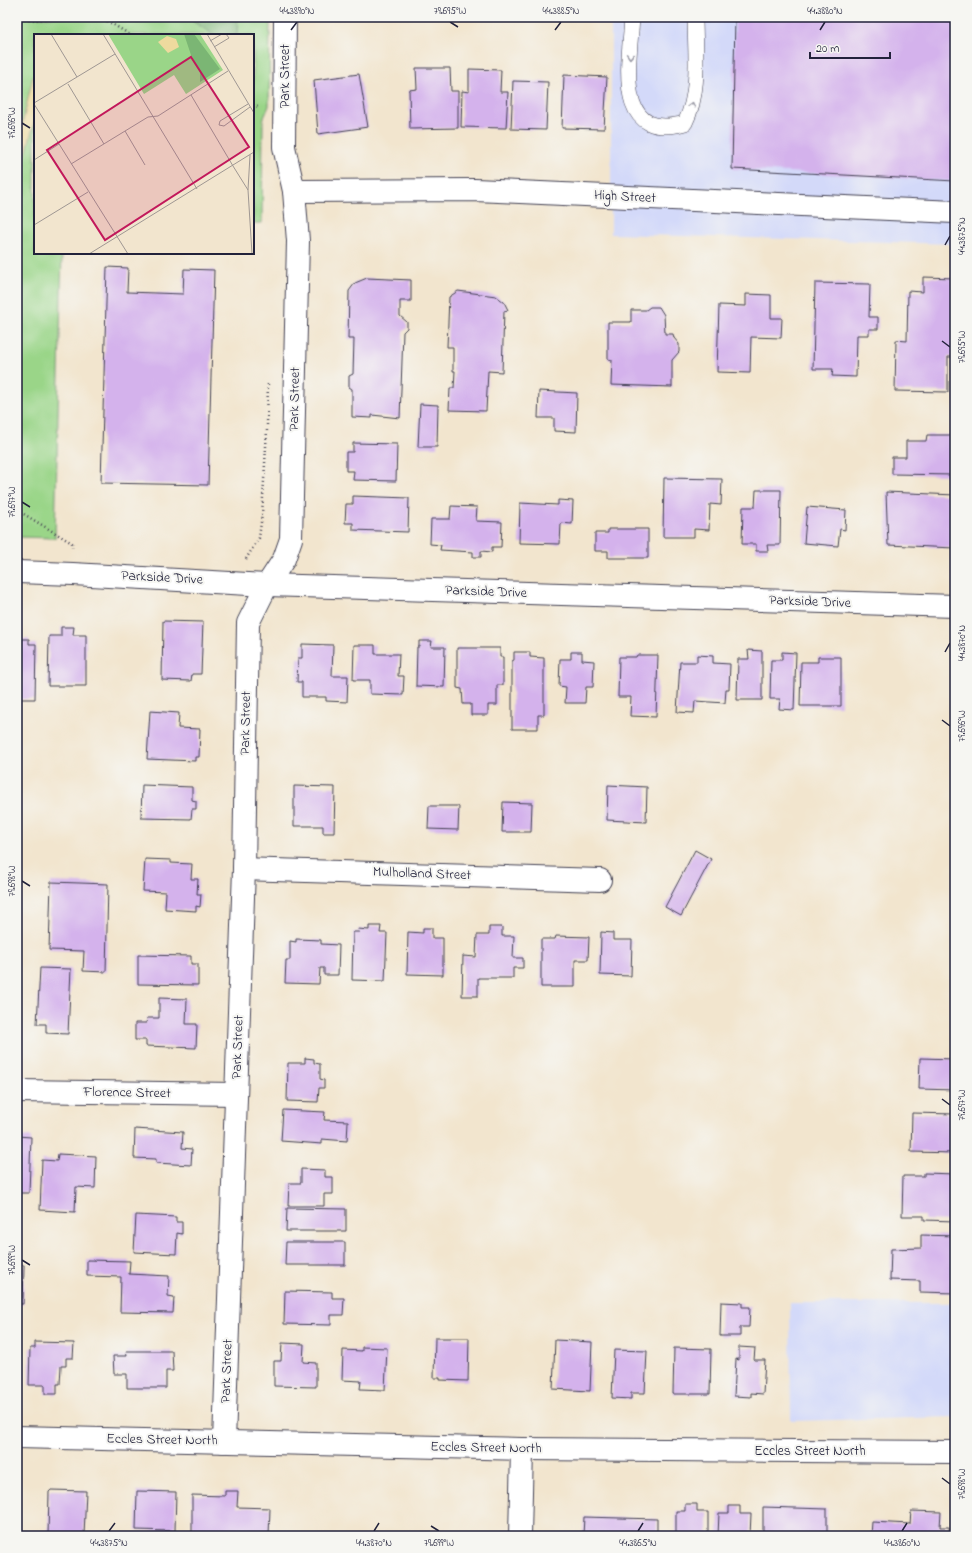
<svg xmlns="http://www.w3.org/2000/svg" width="972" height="1553" viewBox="0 0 972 1553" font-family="'Indie Flower',sans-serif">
	<rect width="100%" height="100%" fill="#f6f6f2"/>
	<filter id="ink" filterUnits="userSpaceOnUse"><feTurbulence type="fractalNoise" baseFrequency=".025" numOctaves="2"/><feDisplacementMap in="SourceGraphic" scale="8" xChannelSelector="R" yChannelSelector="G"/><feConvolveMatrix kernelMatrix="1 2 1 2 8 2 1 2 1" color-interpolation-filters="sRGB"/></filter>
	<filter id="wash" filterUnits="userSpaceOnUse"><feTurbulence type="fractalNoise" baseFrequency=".012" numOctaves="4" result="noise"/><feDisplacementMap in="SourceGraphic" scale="16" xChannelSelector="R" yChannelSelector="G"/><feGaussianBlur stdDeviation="0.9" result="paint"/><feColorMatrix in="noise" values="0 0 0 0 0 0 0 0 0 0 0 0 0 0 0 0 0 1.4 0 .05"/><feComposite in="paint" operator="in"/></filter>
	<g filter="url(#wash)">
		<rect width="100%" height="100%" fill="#f2e5ce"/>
		<g fill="#d3d9f9">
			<path d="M611 17H955V244L611 234Z"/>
			<path d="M790 1303H955V1417L791 1421Z"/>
		</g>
		<path fill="#9ad588" stroke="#5e7c62" d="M17 17H270L269 106 263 120 262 223H253V35H35V253H62L55 538 17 537Z"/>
		<path fill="#7bb674" stroke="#4e6c58" d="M186 17H238L237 35H214Z"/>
		<path fill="#eeda9e" stroke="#887e6c" d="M33 76H35V119L27 150 17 176V147Z"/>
		<g id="blocks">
			<g fill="#d4b2ec">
				<path d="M735 17H955V181L732 169Z"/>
				<path d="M416 68H450L451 91H458V128L410 129 409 90 417 89Z"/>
				<path d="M469 69 501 70 500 92H508L506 128 461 127 462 91 469 92Z"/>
				<path d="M359 74 368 127 318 134 314 80Z"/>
				<path d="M564 75 607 77 604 129 562 128Z"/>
				<path d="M513 81 548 82 546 130 511 129Z"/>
				<path d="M107 267 128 268 127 292 183 294 184 269 214 270 208 485 101 483Z"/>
				<path d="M923 277 955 278V350H952V357H948V392L895 391 896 340 907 341 908 291 923 292Z"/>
				<path d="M367 278 411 280V301H400V316L407 322V328L403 332 400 418 372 415V418L352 417V389L349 387V376L353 374 354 339H348L349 291 355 283Z"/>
				<path d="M815 283 870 284 869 317H878V329H869V335H857L856 377 832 376 833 369H813Z"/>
				<path d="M458 291 496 296 504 302 508 310 504 311 502 372 488 371 486 411 449 410 450 388H454L455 371H453V347H447L449 297Z"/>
				<path d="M746 294 771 295V318H782L781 338 751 337 750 373 717 372 719 305 746 306Z"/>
				<path d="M650 307H659L664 315 665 334H673L674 338 679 344V352L672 360V387L611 385 612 360 608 359V322H631V310H646Z"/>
				<path d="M539 391 577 393 576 432 554 431V418H538Z"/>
				<path d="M420 404 438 405 437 447H418Z"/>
				<path d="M927 435H955V475L892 474V457H906V441H926Z"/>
				<path d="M353 443 397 444 396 481 353 480 354 471H346V452H353Z"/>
				<path d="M664 478 722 479 721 505 710 504 709 530 694 529V537H663Z"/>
				<path d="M756 490H781L780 545H767L768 551H756V544H742L743 507H755Z"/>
				<path d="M886 492 955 495 954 548 888 545Z"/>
				<path d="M353 496 409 498 408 532 353 530V523H345L346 504H353Z"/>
				<path d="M558 500 573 501 572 524 561 523 560 544 519 543 520 503 558 505Z"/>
				<path d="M451 506 477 507 476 521 502 522 501 547H492V552L481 551V557H473V552L440 550 441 545 430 544 431 519H450Z"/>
				<path d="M807 507 846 510 845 530 840 529 838 546 804 543Z"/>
				<path d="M608 529H648V558H608V551H595V533H608Z"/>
				<path d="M163 621 203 622 201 674H192L191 681 162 680Z"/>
				<path d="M61 627H74L73 635H86V686H48L49 636H61Z"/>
				<path d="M17 639H29V644H36L35 699H17Z"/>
				<path d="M419 641H432L431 647H445L444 687 416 686 417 647H419Z"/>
				<path d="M302 644 333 645 332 676H348L347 702 326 701V697H302V682H297L298 658H302Z"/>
				<path d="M354 645H375V654H399L398 676H404L403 695 370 694V680H353Z"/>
				<path d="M457 648H500V657H503V685H497V705H488V715H471V704H463L462 689 457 688Z"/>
				<path d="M748 650 762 651V700H737L738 659H749Z"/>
				<path d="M514 652H530V657L544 658V715H538V729H512V661L514 660Z"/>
				<path d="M571 652H582V660L594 661 593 687H586L585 703H565L566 687 559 686 560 659H571Z"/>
				<path d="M782 652 796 653 794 710 779 709 780 699H770L771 660H782Z"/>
				<path d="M637 655H658L656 717 630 716 631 697H618L619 657H636Z"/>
				<path d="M697 655 713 656V663L730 664 729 689H726L725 703 695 701 694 713 677 712 680 662H697Z"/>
				<path d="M818 657H841V706H800L801 662H818Z"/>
				<path d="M150 711 179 713 178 728 200 729 199 757H195V761L147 759Z"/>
				<path d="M142 785 192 787V800L196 801V809H192L191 819 141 818Z"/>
				<path d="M608 785 647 787 646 822 607 820Z"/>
				<path d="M294 786 335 787 334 833H323V826H294Z"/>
				<path d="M503 802 532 803 531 832H502Z"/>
				<path d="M429 806H459L458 830 428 829Z"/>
				<path d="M695 850 711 859 681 916 665 907Z"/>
				<path d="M145 859 171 860V863L192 864 191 879H198L197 894H201L200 907 196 906V911L165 909 166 892 143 891Z"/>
				<path d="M51 882 108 884 106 972 83 971 84 951 49 950Z"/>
				<path d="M369 926H381L380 933H387L385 981 352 980 353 932H359L358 929 369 930Z"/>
				<path d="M489 927H502V936H514L513 958H523V968H513V978H478V996H462L463 956 476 957 477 935H489Z"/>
				<path d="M423 928H432V938H443V975L407 974 408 932 423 933Z"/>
				<path d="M601 932 613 933V940H632L631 976 600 975Z"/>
				<path d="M556 936 589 937 588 960H575V987H541V939H555Z"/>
				<path d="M296 939 321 940V944L339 945 338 975H324V968H320L319 984 285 983 286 960H290V941L296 942Z"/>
				<path d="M138 955 191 956V964H198V985L138 984Z"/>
				<path d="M40 968 71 969 68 1034 46 1033V1024H37Z"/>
				<path d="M159 998 187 999 186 1024H197L196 1048 146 1046V1040H135V1023H146L147 1018H159Z"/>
				<path d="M305 1058 314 1059V1063L320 1064V1079L324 1080V1088H319L318 1102 287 1101 288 1063H305Z"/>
				<path d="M920 1058 955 1059V1090L919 1089Z"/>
				<path d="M283 1110 325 1112 324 1120 348 1121 347 1141 322 1139V1144L281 1141Z"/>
				<path d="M912 1113 955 1114V1153L911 1152Z"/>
				<path d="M135 1129 183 1132 182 1148 192 1149 191 1165 156 1163V1159L134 1158Z"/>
				<path d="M17 1136 31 1137 29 1193H17Z"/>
				<path d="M58 1154 96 1156 95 1188 76 1187 75 1212 40 1210 42 1160 57 1161Z"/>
				<path d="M301 1169 325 1170V1177H333V1194H324V1206H288L289 1183H301Z"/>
				<path d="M924 1173 955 1174V1221L924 1220V1216H902L903 1176H924Z"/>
				<path d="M287 1208 346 1209V1231H286Z"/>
				<path d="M136 1215 176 1217V1222H182V1234L177 1233 176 1254 134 1252Z"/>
				<path d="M921 1235 955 1236V1293L920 1292V1281L890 1280 891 1249 921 1248Z"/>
				<path d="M286 1242H345V1265H285Z"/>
				<path d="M87 1260 130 1261 129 1274 169 1276 168 1296 174 1297 173 1313 120 1312 121 1277 87 1276Z"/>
				<path d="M17 1265H24L23 1304H17Z"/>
				<path d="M285 1291 332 1292V1298H344L343 1315H331V1325L284 1324Z"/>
				<path d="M721 1302 742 1303V1307H750L749 1327H740V1336H720Z"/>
				<path d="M435 1338H469L468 1381 440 1380V1378H434Z"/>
				<path d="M555 1340 592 1342 590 1391 553 1389Z"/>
				<path d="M35 1342 74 1343 73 1358H66V1366H61L60 1384H57V1394H45V1385H29L30 1348H35Z"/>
				<path d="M282 1343 304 1344 303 1362 316 1363V1387L274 1386V1361H281Z"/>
				<path d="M362 1347 387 1348 385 1390 360 1389 361 1381 342 1380 343 1350 362 1351Z"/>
				<path d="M739 1347 755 1348 754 1360H765L763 1394 751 1393V1397L734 1396 736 1359 739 1360Z"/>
				<path d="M674 1348 711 1349 710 1394H673Z"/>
				<path d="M614 1350 647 1351 645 1393H631V1399L612 1398Z"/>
				<path d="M126 1351H172L173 1371H166V1388H127V1374H114L113 1356H127Z"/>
				<path d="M51 1490 86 1491 84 1536H48L49 1492Z"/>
				<path d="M137 1491 176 1492 175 1531 136 1530Z"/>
				<path d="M225 1491H238L237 1507 270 1508 269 1536H192V1495L225 1496Z"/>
				<path d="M685 1504H697V1512H708V1536H676V1511H685Z"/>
				<path d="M729 1506H740V1514H751L750 1536H718L719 1513H729Z"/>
				<path d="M763 1507 827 1509V1536H763Z"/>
				<path d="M911 1511 941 1512 940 1527H949V1536H871L872 1522 910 1524Z"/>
				<path d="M584 1517 657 1519V1536H583Z"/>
			</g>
		</g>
	</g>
	<g filter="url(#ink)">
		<use href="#blocks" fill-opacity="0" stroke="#413f51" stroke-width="1"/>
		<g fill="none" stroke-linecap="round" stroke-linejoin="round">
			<g stroke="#413f51" stroke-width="16">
				<path id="lane" d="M632 17C630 60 612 143 685 123 701 91 695 51 695 17"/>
			</g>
			<g stroke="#413f51" stroke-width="24">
				<g id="street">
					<path d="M294 191 475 190 955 212"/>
					<path d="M17 572 73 574 267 585 955 606"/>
					<path d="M244 869 600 880"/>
					<path d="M17 1091 236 1094"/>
					<path d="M17 1437 522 1449 955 1452"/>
					<path d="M224 1442 244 869 248 623 267 585 284 559 291 539 298 241 294 191 284 147 285 17"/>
					<path d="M520 1536 522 1449"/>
				</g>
			</g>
			<g stroke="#413f51" stroke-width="2.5" stroke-dasharray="1 3" stroke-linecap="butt">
				<path d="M17 17 29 20 77 17"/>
				<path d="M100 17 131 35"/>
				<path d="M253 105 260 108"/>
				<path d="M267 425 268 382"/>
				<path d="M17 510 72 543V550"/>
				<path d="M246 559 259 538 262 514 267 430"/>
			</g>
			<use href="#lane" stroke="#fff" stroke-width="15"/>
			<use href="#street" stroke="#fff" stroke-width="22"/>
		</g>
		<defs><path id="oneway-chevron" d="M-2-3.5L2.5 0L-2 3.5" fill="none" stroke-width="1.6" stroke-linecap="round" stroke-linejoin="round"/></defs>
		<g stroke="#9c9ca7">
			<use href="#oneway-chevron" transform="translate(630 56) rotate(92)"/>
			<use href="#oneway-chevron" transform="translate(692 105) rotate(-77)"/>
		</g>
	</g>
	<path fill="none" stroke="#22223b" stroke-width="1.5" d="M450 22 458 27M291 30 297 22M555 30 561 22M820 30 825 22M22 123 30 128M945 245 950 236M942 341 950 347M22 502 30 507M945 652 950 643M942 720 950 726M22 881 30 886M942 1099 950 1105M22 1260 30 1265M942 1478 950 1484M431 1526 439 1531M109 1531 115 1523M374 1531 379 1523M638 1531 643 1523M902 1531 907 1523"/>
	<g text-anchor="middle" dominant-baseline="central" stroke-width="4" stroke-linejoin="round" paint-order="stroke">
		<g font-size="14" fill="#22223b" stroke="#f6f6f2">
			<text transform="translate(285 76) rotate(-90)">Park Street</text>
			<text transform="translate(625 197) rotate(3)">High Street</text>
			<text transform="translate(295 399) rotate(-89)">Park Street</text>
			<text transform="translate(162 578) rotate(3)">Parkside Drive</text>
			<text transform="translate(486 592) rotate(2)">Parkside Drive</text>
			<text transform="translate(810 602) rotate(2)">Parkside Drive</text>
			<text transform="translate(246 723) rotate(-89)">Park Street</text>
			<text transform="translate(422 874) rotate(2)">Mulholland Street</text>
			<text transform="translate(238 1047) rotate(-88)">Park Street</text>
			<text transform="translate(127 1093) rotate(1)">Florence Street</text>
			<text transform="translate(227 1371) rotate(-88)">Park Street</text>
			<text transform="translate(162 1440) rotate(1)">Eccles Street North</text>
			<text transform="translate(486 1448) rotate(1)">Eccles Street North</text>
			<text x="810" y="1451">Eccles Street North</text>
		</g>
	</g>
	<g transform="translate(34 34)">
		<rect width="220" height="220" fill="#f2e5ce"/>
		<path d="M74 0H166L189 36 152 60 140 41 110 60Z" fill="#9ad588"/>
		<path d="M150 0H160L186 35 166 48V38L157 21Z" fill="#7bb674"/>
		<path d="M133 2 142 5 145 13 134 19 124 8Z" fill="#eeda9e"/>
		<path fill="none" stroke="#9f9793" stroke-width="1" d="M17 0 43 43M69 0 163 155M173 0 220 79M176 7 188 0M180 13 195 4 192 0M34 50 70 110M157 61 199 132M0 69 81 20M0 70 94 220M214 70 186 87 185 91 190 92 216 73M91 97 111 131M216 121 214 156 218 220M0 126 25 110M37 130 114 83 124 82 194 37M199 132 214 156M0 191 54 158M55 220 220 118"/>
		<path fill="#c2185b" fill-opacity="0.15" stroke="#c2185b" stroke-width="2" d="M157 23 215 113 71 206 13 116Z"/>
		<rect width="220" height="220" fill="none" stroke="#22223b" stroke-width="2"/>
	</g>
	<rect width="972" height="1553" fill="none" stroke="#f6f6f2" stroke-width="44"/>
	<path d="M810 52v6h80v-6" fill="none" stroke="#22223b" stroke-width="2"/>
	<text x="816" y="52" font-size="12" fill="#22223b" stroke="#f6f6f2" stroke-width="3" paint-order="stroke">20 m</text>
	<rect x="22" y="22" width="928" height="1509" fill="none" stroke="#22223b" stroke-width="1.5"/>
	<g font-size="10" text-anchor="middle" fill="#22223b">
		<text x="297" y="14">44.3890°N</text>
		<text x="450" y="14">79.695°W</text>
		<text x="561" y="14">44.3885°N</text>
		<text x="825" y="14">44.3880°N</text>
		<text transform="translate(11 123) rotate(-90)" y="4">79.696°W</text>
		<text transform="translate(961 236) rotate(-90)" y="4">44.3875°N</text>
		<text transform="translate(961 347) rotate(-90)" y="4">79.695°W</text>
		<text transform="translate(11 502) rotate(-90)" y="4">79.697°W</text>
		<text transform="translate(961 643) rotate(-90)" y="4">44.3870°N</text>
		<text transform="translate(961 726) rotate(-90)" y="4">79.696°W</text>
		<text transform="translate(11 881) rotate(-90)" y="4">79.698°W</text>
		<text transform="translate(961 1105) rotate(-90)" y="4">79.697°W</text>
		<text transform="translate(11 1260) rotate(-90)" y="4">79.699°W</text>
		<text transform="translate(961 1484) rotate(-90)" y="4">79.698°W</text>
		<text x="109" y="1546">44.3875°N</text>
		<text x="374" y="1546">44.3870°N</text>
		<text x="439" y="1546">79.699°W</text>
		<text x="638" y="1546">44.3865°N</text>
		<text x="902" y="1546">44.3860°N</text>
	</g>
</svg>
